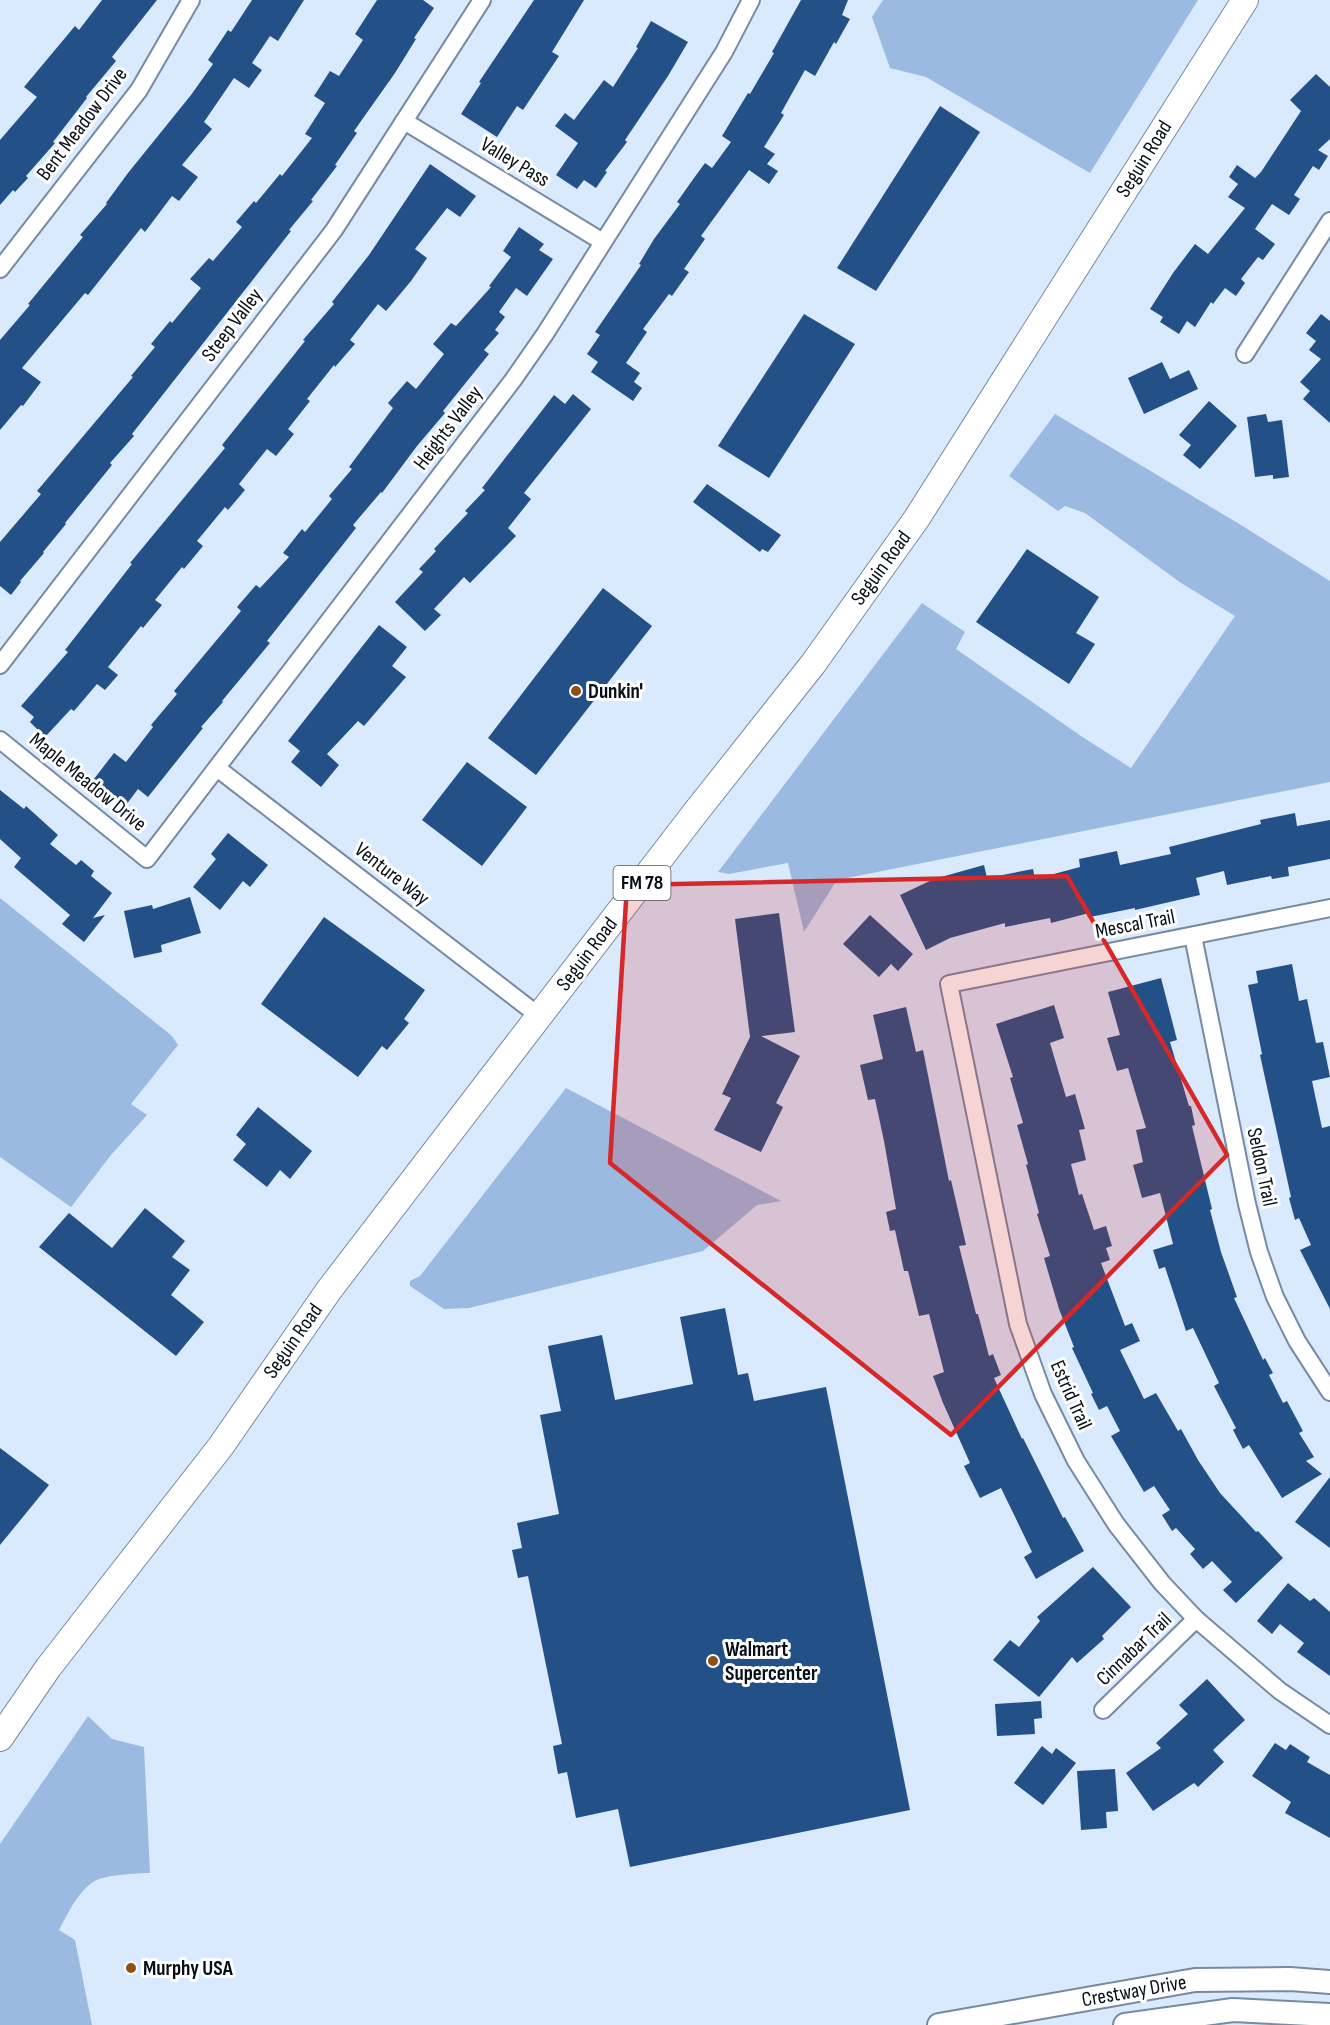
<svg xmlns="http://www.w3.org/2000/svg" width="1330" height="2025" viewBox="0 0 1330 2025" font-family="'Sofia Sans Condensed',sans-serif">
	<rect width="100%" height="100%" fill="#d9eaff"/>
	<g fill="#9abae2">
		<path d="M883 0H1198L1090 173 926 77 890 68 872 17Z"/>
		<path d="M1055 414 1241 525 1330 581V782L837 880 804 932 788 863 729 874 718 872 922 603 965 632 956 649 1081 736 1131 768 1235 616 1181 583 1085 513 1065 506 1058 511 1009 476Z"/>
		<path d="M0 898 172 1036 178 1045 131 1104 147 1115 111 1155 71 1207 0 1157Z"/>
		<path d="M566 1088 781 1201 757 1205 703 1251 469 1308 444 1309 410 1286V1281L420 1276Z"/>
		<path d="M88 1716 112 1739 144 1747 150 1873C136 1873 103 1875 93 1882 77 1893 68 1913 59 1930L75 1940 92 2025H0V1844Z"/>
	</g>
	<g fill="#225087">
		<path d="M102 0H157L112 57 116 61 86 97 87 98 53 142 55 143 26 176 28 178 15 192 13 190 0 205V140L37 97 24 87 75 26 79 30Z"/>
		<path d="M252 0H304L278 41 270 36 252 63 262 70 249 88 234 78 204 122 212 129 182 165 198 177 179 201 172 196 145 232 141 228 88 295 85 293 22 368 41 382 23 406 21 405 0 430V340L30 305 28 304 83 237 80 235 107 204 106 203 128 173 191 95 213 64 208 60 228 30 231 32Z"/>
		<path d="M377 0H423L434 8 414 38 416 39 395 73 354 131 357 133 335 165 337 166 311 200 313 201 289 230 291 231 132 434 134 436 110 463 112 465 65 523 66 524 43 552 44 553 20 581 21 582 11 595 0 586V542L41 494 37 491 133 377 131 376 155 347 151 344 170 321 172 323 201 288 190 279 209 258 213 261 242 227 236 222 254 201 256 203 280 174 282 176 312 138 305 134 325 103 314 96 330 71 339 76 363 40 355 34Z"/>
		<path d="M534 0H584L552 52 559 56 523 110 517 106 497 137 461 114 481 83 479 82Z"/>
		<path d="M801 0H848L842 15 850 19 836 44 834 42 815 76 805 70 781 113 784 115 764 147 775 154 767 164 778 171 769 184 749 170 701 236 705 239 684 269 689 272 672 296 669 294 643 329 647 332 626 363 640 373 634 382 642 388 633 401 591 372 598 362 587 354 600 335 595 332 641 265 639 264 654 239 680 204 677 202 694 178 705 163 712 168 731 142 722 136 748 93 750 94 774 53 772 52Z"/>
		<path d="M651 21 688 42 668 76 625 140 627 142 605 171 607 172 596 188 584 180 577 189 556 175 578 143 555 126 565 113 574 120 604 80 613 87 638 48 636 47Z"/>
		<path d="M1316 74 1330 87V139L1318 150 1328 156 1319 170 1313 166 1294 195 1300 199 1289 215 1272 204 1255 229 1275 244 1263 260 1258 257 1241 279 1245 283 1236 296 1225 288 1213 304 1211 302 1195 327 1187 321 1179 334 1160 322 1163 317 1150 309 1173 273 1195 244 1208 254 1245 208 1228 197 1238 184 1229 177 1237 165 1255 178 1261 172 1301 111 1290 100Z"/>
		<path d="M940 106 980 132 876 291 837 268Z"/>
		<path d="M430 164 476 196 460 217 447 208 415 249 427 258 411 281 386 311 378 304 350 340 355 344 335 367 334 365 307 399 310 401 288 429 294 434 276 456 267 449 239 484 245 490 228 510 225 507 197 541 203 546 184 569 182 567 155 600 162 605 143 628 141 626 108 667 118 675 105 690 97 684 74 711 71 709 45 737 30 722 34 717 21 706 68 652 65 650 132 564 130 563 225 448 222 445 305 341 303 340 334 304 332 302 369 255Z"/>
		<path d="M519 227 544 244 539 250 553 259 527 296 516 288 499 312 505 317 495 330 499 333 484 350 489 354 443 411 445 413 417 446 382 493 381 492 353 525 356 528 267 641 270 643 222 701 223 702 201 727 203 728 148 797 138 789 126 805 94 779 114 753 126 762 153 727 151 725 177 694 174 691 241 611 237 607 256 585 260 588 289 557 283 553 302 529 305 532 332 499 329 496 352 469 349 467 393 408 388 403 407 381 416 389 444 354 433 344 451 323 456 326 491 287 489 286 511 257 503 251Z"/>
		<path d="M804 314 855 344 769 478 718 446Z"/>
		<path d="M1321 314 1330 321V423L1303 399 1310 391 1300 382 1321 359 1309 350 1316 341 1306 333Z"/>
		<path d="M1162 362 1170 379 1189 370 1198 389 1144 414 1128 378Z"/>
		<path d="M573 394 591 409 524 493 531 499 508 528 516 536 470 583 464 577 434 609 441 615 425 631 395 602 423 572 419 569 436 551 434 549 468 513 465 511 485 490 482 488 554 395 565 404Z"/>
		<path d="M1209 401 1237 426 1200 469 1183 455 1191 445 1179 435Z"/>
		<path d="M1266 414 1268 422 1282 420 1289 477 1273 479V475L1255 477 1247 417Z"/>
		<path d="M707 484 781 535 768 552 762 549 760 552 693 502Z"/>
		<path d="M1027 549 1099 597 1076 633 1095 644 1069 684 976 622Z"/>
		<path d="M603 588 652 626 536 775 488 738Z"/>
		<path d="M379 625 407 647 392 666 406 677 364 726 358 721 327 754 339 765 321 787 291 762 300 751 288 741Z"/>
		<path d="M467 762 527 807 482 866 422 820Z"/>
		<path d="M0 790 24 809 26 806 58 835 50 844 76 865 81 860 94 871 91 876 112 893 93 918 105 915 84 942 62 924 70 915 14 867 21 858 0 839Z"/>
		<path d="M1295 813 1297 826 1330 820V859L1288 867 1289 876 1272 879 1271 876 1227 885 1224 871 1196 878 1200 895 1135 910V908L1090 917 1089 913 1051 923 1050 918 1005 927V923L950 938 926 950 900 895 934 879 984 865 987 878 1033 869 1035 879 1080 867 1079 859 1117 851 1120 865 1171 854 1169 847 1261 824 1260 820Z"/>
		<path d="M228 833 268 865 250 887 243 881 220 910 193 887 216 859 211 854Z"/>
		<path d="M190 897 201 933 161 945 162 952 134 958 124 911 152 905 153 909Z"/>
		<path d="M779 913 795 1032 761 1036 800 1056 776 1103 783 1107 761 1152 714 1130 731 1098 722 1094 750 1037 735 919Z"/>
		<path d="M870 915 913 954 898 971 891 964 879 977 843 944Z"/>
		<path d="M324 917 425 990 404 1019 409 1023 387 1050 382 1046 358 1077 261 1004Z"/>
		<path d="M1292 964 1299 1001 1307 999 1316 1043 1323 1042 1330 1077 1312 1081 1322 1128 1330 1126V1309L1300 1250 1311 1245 1299 1218 1295 1220 1289 1198 1291 1197 1260 1055 1262 1054 1248 985 1258 983 1256 971Z"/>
		<path d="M1161 978 1177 1040 1170 1042 1189 1106H1191L1195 1125 1192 1126 1212 1209 1210 1210 1221 1252 1237 1297 1234 1298 1263 1360 1265 1358 1273 1373 1269 1375 1283 1403 1287 1401 1303 1431 1299 1433 1314 1457 1306 1461 1322 1474 1282 1498 1249 1445 1243 1449 1233 1430 1236 1428 1214 1386 1219 1383 1193 1328 1186 1331 1165 1267 1159 1269 1153 1250 1173 1244 1160 1193 1142 1198 1133 1165 1143 1162 1136 1130 1146 1128 1128 1068 1117 1071 1107 1038 1120 1035 1108 992Z"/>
		<path d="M1054 1005 1064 1038 1050 1043 1066 1097 1075 1094 1085 1129 1079 1130 1086 1160 1071 1164 1079 1195 1082 1194 1094 1230 1106 1226 1112 1246 1106 1248 1110 1260 1101 1263 1125 1326 1132 1323 1140 1341 1120 1350 1144 1399 1156 1393 1178 1431 1181 1429 1198 1460 1220 1493 1256 1532 1258 1531 1283 1558 1236 1603 1223 1590 1232 1582 1212 1561 1203 1569 1190 1554 1195 1549 1176 1528 1172 1531 1162 1515 1170 1510 1154 1486 1144 1492 1111 1436 1120 1431 1107 1406 1099 1410 1091 1394 1093 1393 1072 1348 1074 1347 1059 1309 1044 1258 1050 1256 1037 1214 1039 1213 1026 1165 1028 1164 1017 1125 1023 1123 1010 1078 1013 1077 996 1024Z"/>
		<path d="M906 1007 916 1052 923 1050 949 1181 951 1180 966 1245 959 1246 976 1314H978L989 1356 993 1354 1001 1375 994 1378 1022 1439 1023 1438 1063 1518 1065 1517 1084 1551 1036 1579 1024 1557 1032 1552 1001 1488 980 1498 964 1466 970 1463 943 1403 933 1376 944 1372 929 1314 919 1316 908 1271H904L895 1230 890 1231 886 1212 896 1209 884 1141 875 1099 868 1100 860 1065 883 1059 873 1015Z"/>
		<path d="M258 1107 312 1151 290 1179 280 1170 267 1187 233 1160 246 1144 236 1135Z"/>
		<path d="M145 1208 185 1241 172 1257 190 1270 171 1295 204 1322 176 1356 39 1247 69 1213 112 1248Z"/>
		<path d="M725 1308 738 1375 748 1373 754 1401 826 1387 910 1810 630 1867 618 1809 576 1818 567 1772 558 1774 553 1746 562 1744 528 1576 518 1578 512 1550 522 1548 517 1523 559 1514 540 1415 561 1411 548 1346 602 1335 615 1400 693 1384 680 1317Z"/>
		<path d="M0 1448 49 1485 0 1545Z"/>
		<path d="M1330 1477V1548L1295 1522Z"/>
		<path d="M1093 1567 1131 1607 1102 1636 1104 1639 1077 1663 1072 1657 1039 1697 993 1660 1010 1640 1019 1647 1040 1621 1037 1617Z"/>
		<path d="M1288 1583 1310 1601 1314 1598 1330 1612V1676L1297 1652 1304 1643 1280 1624 1272 1634 1257 1621Z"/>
		<path d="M1207 1679 1245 1720 1213 1750 1224 1762 1198 1787 1194 1783 1153 1811 1126 1773 1161 1748 1156 1743 1188 1714 1179 1705Z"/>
		<path d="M1041 1701 1042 1718 1034 1719 1035 1734 997 1736 995 1704Z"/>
		<path d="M1275 1743 1286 1750 1290 1744 1310 1757 1307 1762 1330 1775V1838L1285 1813 1291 1802 1252 1776Z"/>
		<path d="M1042 1746 1052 1754 1056 1748 1076 1763 1043 1805 1014 1783Z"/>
		<path d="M1115 1769 1118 1811 1106 1812 1107 1828 1081 1830 1077 1771Z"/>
	</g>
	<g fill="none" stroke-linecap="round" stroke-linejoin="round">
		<g stroke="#778aa2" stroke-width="20">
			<g id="street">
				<path d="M404 121 603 242"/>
				<path d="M0 269 139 90 191 0"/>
				<path d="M1245 354 1330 221"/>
				<path d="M0 665 334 230 482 0"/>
				<path d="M0 740 147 859 513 380 545 334 724 52 751 0"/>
				<path d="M217 768 539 1016"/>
				<path d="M1330 908 949 984 1018 1324 1043 1394 1076 1461 1116 1524 1162 1583 1196 1619 1280 1691 1330 1725"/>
				<path d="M1193 936 1247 1204 1259 1252 1275 1297 1297 1341 1330 1392"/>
				<path d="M1103 1710 1196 1619"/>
			</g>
		</g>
		<g stroke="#778aa2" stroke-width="26">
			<g id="secondary">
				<path d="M939 2025 1195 1980 1290 1979 1330 1982"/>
				<path d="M1125 2025 1233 2010 1330 2015"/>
			</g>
		</g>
		<g stroke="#778aa2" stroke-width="28">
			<path id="primary" d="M0 1738 48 1668 221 1446 329 1290 695 813 813 664 917 518 1245 0"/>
		</g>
		<use href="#street" stroke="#fff" stroke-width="16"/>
		<use href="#secondary" stroke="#fff" stroke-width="22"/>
		<use href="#primary" stroke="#fff" stroke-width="26"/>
	</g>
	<path fill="#d62828" fill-opacity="0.2" stroke="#d62828" stroke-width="4.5" stroke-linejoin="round" d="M1067 876 1227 1155 951 1435 610 1163 627 885Z"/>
	<g fill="#8d5111" stroke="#fff" stroke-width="2">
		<circle cx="576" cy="691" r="6"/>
		<circle cx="713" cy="1661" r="6"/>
		<circle cx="131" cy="1968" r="6"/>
	</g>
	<g text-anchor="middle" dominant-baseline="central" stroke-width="6" stroke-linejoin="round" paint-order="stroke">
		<rect fill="#fff" stroke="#52565d" stroke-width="1.5" x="613.5" y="866" width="57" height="34" rx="4.5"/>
		<g font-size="20" font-weight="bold" fill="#080e17">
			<text x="642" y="883">FM 78</text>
		</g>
		<g font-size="21" fill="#080e17" stroke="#fff">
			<text transform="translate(82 124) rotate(-53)">Bent Meadow Drive</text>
			<text transform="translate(1144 159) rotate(-58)">Seguin Road</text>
			<text transform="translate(515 162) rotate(31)">Valley Pass</text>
			<text transform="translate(232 325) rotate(-53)">Steep Valley</text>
			<text transform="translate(448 428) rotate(-53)">Heights Valley</text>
			<text transform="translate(881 568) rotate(-54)">Seguin Road</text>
			<text transform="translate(88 782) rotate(39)">Maple Meadow Drive</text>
			<text transform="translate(392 874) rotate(38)">Venture Way</text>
			<text transform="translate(1135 924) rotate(-11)">Mescal Trail</text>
			<text transform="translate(587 954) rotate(-53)">Seguin Road</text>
			<text transform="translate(1262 1167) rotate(78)">Seldon Trail</text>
			<text transform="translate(293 1341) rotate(-55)">Seguin Road</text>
			<text transform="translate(1071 1395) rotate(66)">Estrid Trail</text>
			<text transform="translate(1134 1649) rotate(-44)">Cinnabar Trail</text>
			<text transform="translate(1134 1991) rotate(-10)">Crestway Drive</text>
		</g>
		<g font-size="21" font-weight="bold" fill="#080e17" stroke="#fff" text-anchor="start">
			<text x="588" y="691">Dunkin'</text>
			<text x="725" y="1649">Walmart<tspan x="725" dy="24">Supercenter</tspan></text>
			<text x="143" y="1968">Murphy USA</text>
		</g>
	</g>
</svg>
